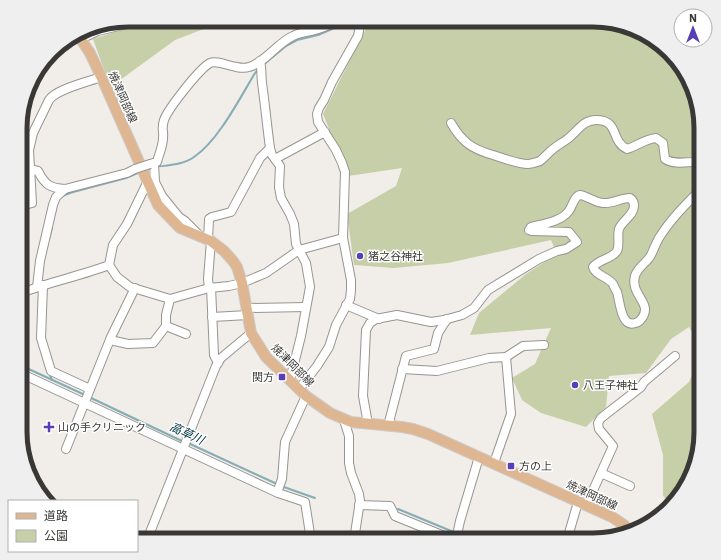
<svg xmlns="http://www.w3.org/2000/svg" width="721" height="560" viewBox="0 0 721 560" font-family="'IBM Plex Sans','Noto Sans JP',sans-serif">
	<rect width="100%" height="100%" fill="#f1ede8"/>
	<g fill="#c6cfa7">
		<path d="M142 20H227L175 40 116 83 106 75 93 39 139 24Z"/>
		<path d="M371 20H600L634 28 664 47 693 87 701 128V348L689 327 671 339 646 373 609 376 606 407 586 427 541 413 522 400 512 378 535 364 551 328 470 335 479 313 526 274 557 254 551 240 448 263 394 268 354 265 347 214 396 186 402 168 348 176 323 114 363 34Z"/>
		<path d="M701 354V439L693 473 673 504 663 496V455L652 414 689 382Z"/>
	</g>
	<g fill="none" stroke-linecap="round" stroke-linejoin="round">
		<g stroke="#85adb5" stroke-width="2">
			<path d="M263 65 286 46 297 40 318 35 339 26 347 20"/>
			<path d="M156 167C168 165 183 165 194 157 218 141 240 98 255 73L258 70"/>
			<path d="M62 196 73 192 126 178 140 172"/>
			<path d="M49 239 52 228"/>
			<path d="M20 365 85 395"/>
			<path d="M49 373 52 380"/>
			<path d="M89 397 184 442"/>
			<path d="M188 443 277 484"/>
			<path d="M281 486 315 498"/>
			<path d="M398 509 456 533"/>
			<path d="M460 534 474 540"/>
		</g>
		<g stroke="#989590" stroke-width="10">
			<g id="minor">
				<path d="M81 39 98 31 131 23 137 20"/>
				<path d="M260 61C262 69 261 75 262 83 265 104 267 126 270 148L272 155 280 166 279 187 281 198 290 214 294 224 296 244 306 263 310 287 301 336 290 380"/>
				<path d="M451 123C462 142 472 149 493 155 502 158 518 164 528 164 531 164 537 162 540 161 545 157 549 152 553 149 559 144 566 141 571 136 579 129 584 120 596 120 620 120 610 141 627 149 637 146 645 139 656 138L663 143 665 159C674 165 686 162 696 162L701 166"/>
				<path d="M275 159 325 132"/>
				<path d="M154 163 155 182 162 196 179 217 185 221 200 236"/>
				<path d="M150 164 157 162C159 154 163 146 163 138 164 130 161 130 164 120 168 109 199 69 210 63 218 59 237 71 249 67 266 62 277 43 293 36 299 33 305 32 311 31 321 29 330 25 340 20"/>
				<path d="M29 169 38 171C45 185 50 188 65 189L127 173 135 169"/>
				<path d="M21 206 32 203 29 150 33 133 49 100C56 89 88 82 101 77"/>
				<path d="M208 240 209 219 212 217 231 212 260 158 270 148"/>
				<path d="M109 265 117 277 130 287 170 299 209 288 229 286 242 283 266 273 299 250 343 238"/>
				<path d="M43 285 41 338 51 371 90 389"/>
				<path d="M37 287 40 261 53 205 56 197 65 189"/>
				<path d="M211 287 214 355 218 363"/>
				<path d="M209 288 208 279 211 241"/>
				<path d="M21 293C50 282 80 276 109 265L113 245 127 224 147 183"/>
				<path d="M346 305 379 319"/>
				<path d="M247 308 306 307"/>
				<path d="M212 317 248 315"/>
				<path d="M166 326V315L170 299"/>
				<path d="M110 340 128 344 153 343 166 326 186 334"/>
				<path d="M402 369 437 371 489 358 506 357 523 346 544 345"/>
				<path d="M20 373 278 493 305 502 311 540"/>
				<path d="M299 389 317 366 329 347 336 325 350 299 351 290V280L343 238 345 172 342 163 336 150 318 122 317 114 319 108 324 100 332 82 358 36 361 20"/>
				<path d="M344 420 349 436V463L351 473 359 494 360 501 354 540"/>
				<path d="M368 424 363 396 366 330 370 323 376 319 397 315 431 322 444 320 462 315 474 308 488 290 539 259 557 251 566 249 577 242 569 232 532 231 529 230 531 227C542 224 560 222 568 212 572 208 574 196 580 195 585 195 596 203 603 203 612 204 621 198 630 198 633 200 634 202 634 206 634 215 622 221 619 229 617 236 620 246 617 251 612 259 599 259 593 267 595 275 608 277 613 284 614 287 616 290 617 292 620 301 621 328 635 323 638 323 640 321 642 318 653 303 630 295 635 276 638 266 647 263 651 255 654 249 656 243 659 238 670 220 686 204 701 189"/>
				<path d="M388 426 406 356 434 349 438 333 447 319"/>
				<path d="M66 449 111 337 135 288"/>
				<path d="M494 463 511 414 506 357"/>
				<path d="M601 473 630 486"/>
				<path d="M278 490 282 479 285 442 306 396"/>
				<path d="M359 505 390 506 395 516 454 540"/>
				<path d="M586 506 613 446 599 429 598 423 601 418 641 387 644 382 675 356"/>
				<path d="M147 540 216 366 221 358 251 333"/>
				<path d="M456 540 460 521 479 457"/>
				<path d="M567 540 578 502"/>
			</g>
		</g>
		<g stroke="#cccbcb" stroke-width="12">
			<path id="major" d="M78 35 90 53 105 85 158 205 180 228 211 241 224 251 233 261 237 267 242 283 251 333 266 357 306 396 330 413 351 422 402 427 413 429 428 434 612 517 624 525 631 532"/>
		</g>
		<use href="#minor" stroke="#fff" stroke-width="8"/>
		<use href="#major" stroke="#deb792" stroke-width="10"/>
		<g stroke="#989590" stroke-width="10" stroke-linecap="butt">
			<path id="minor-bridge" d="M135 169 150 164"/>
		</g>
		<use href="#minor-bridge" stroke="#fff" stroke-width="8"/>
	</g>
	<g fill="#573fb7" stroke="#fff" stroke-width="1.5">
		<circle cx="360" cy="256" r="4"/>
		<rect x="278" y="373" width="8" height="8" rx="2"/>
		<circle cx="575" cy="385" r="4"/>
		<path d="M47 421h4v4h4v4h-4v4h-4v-4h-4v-4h4z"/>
		<rect x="507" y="462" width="8" height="8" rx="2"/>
	</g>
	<g text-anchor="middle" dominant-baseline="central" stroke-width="3" stroke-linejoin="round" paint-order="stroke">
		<g font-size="11" fill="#393836" stroke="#fff">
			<text transform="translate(123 97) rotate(66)">焼津岡部線</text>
			<text transform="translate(293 365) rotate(45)">焼津岡部線</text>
			<text transform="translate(592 495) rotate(25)">焼津岡部線</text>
		</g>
		<g font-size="11" fill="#393836" stroke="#fff" text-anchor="start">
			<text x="368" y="256">猪之谷神社</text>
			<text x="274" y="377" text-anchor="end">関方</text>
			<text x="583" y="385">八王子神社</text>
			<text x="58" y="427">山の手クリニック</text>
			<text x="519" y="466">方の上</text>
		</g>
		<g font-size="12" font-style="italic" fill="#00353f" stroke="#fff">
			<text transform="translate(187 433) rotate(25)">高草川</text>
		</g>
	</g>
	<path d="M0 0H721V560H0ZM128 27H593A101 101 0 0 1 694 128V432A101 101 0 0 1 593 533H128A101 101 0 0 1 27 432V128A101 101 0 0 1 128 27Z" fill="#efefef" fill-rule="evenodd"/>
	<path fill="none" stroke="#393836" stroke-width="5" d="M128 27H593A101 101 0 0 1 694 128V432A101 101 0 0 1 593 533H128A101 101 0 0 1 27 432V128A101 101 0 0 1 128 27Z"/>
	<rect x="8" y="500" width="130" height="52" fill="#ffffff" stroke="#b0afaf"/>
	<rect x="16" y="513" width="20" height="6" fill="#deb792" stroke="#b0afaf"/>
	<text x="44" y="520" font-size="12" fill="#393836">道路</text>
	<rect x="16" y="530" width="20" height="12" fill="#c6cfa7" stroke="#b0afaf"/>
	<text x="44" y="540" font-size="12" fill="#393836">公園</text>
	<g transform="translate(693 28)"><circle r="19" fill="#ffffff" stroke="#b0afaf"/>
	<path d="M0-3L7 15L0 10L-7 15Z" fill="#573fb7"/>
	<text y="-6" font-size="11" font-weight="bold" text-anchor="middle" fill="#393836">N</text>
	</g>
</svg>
